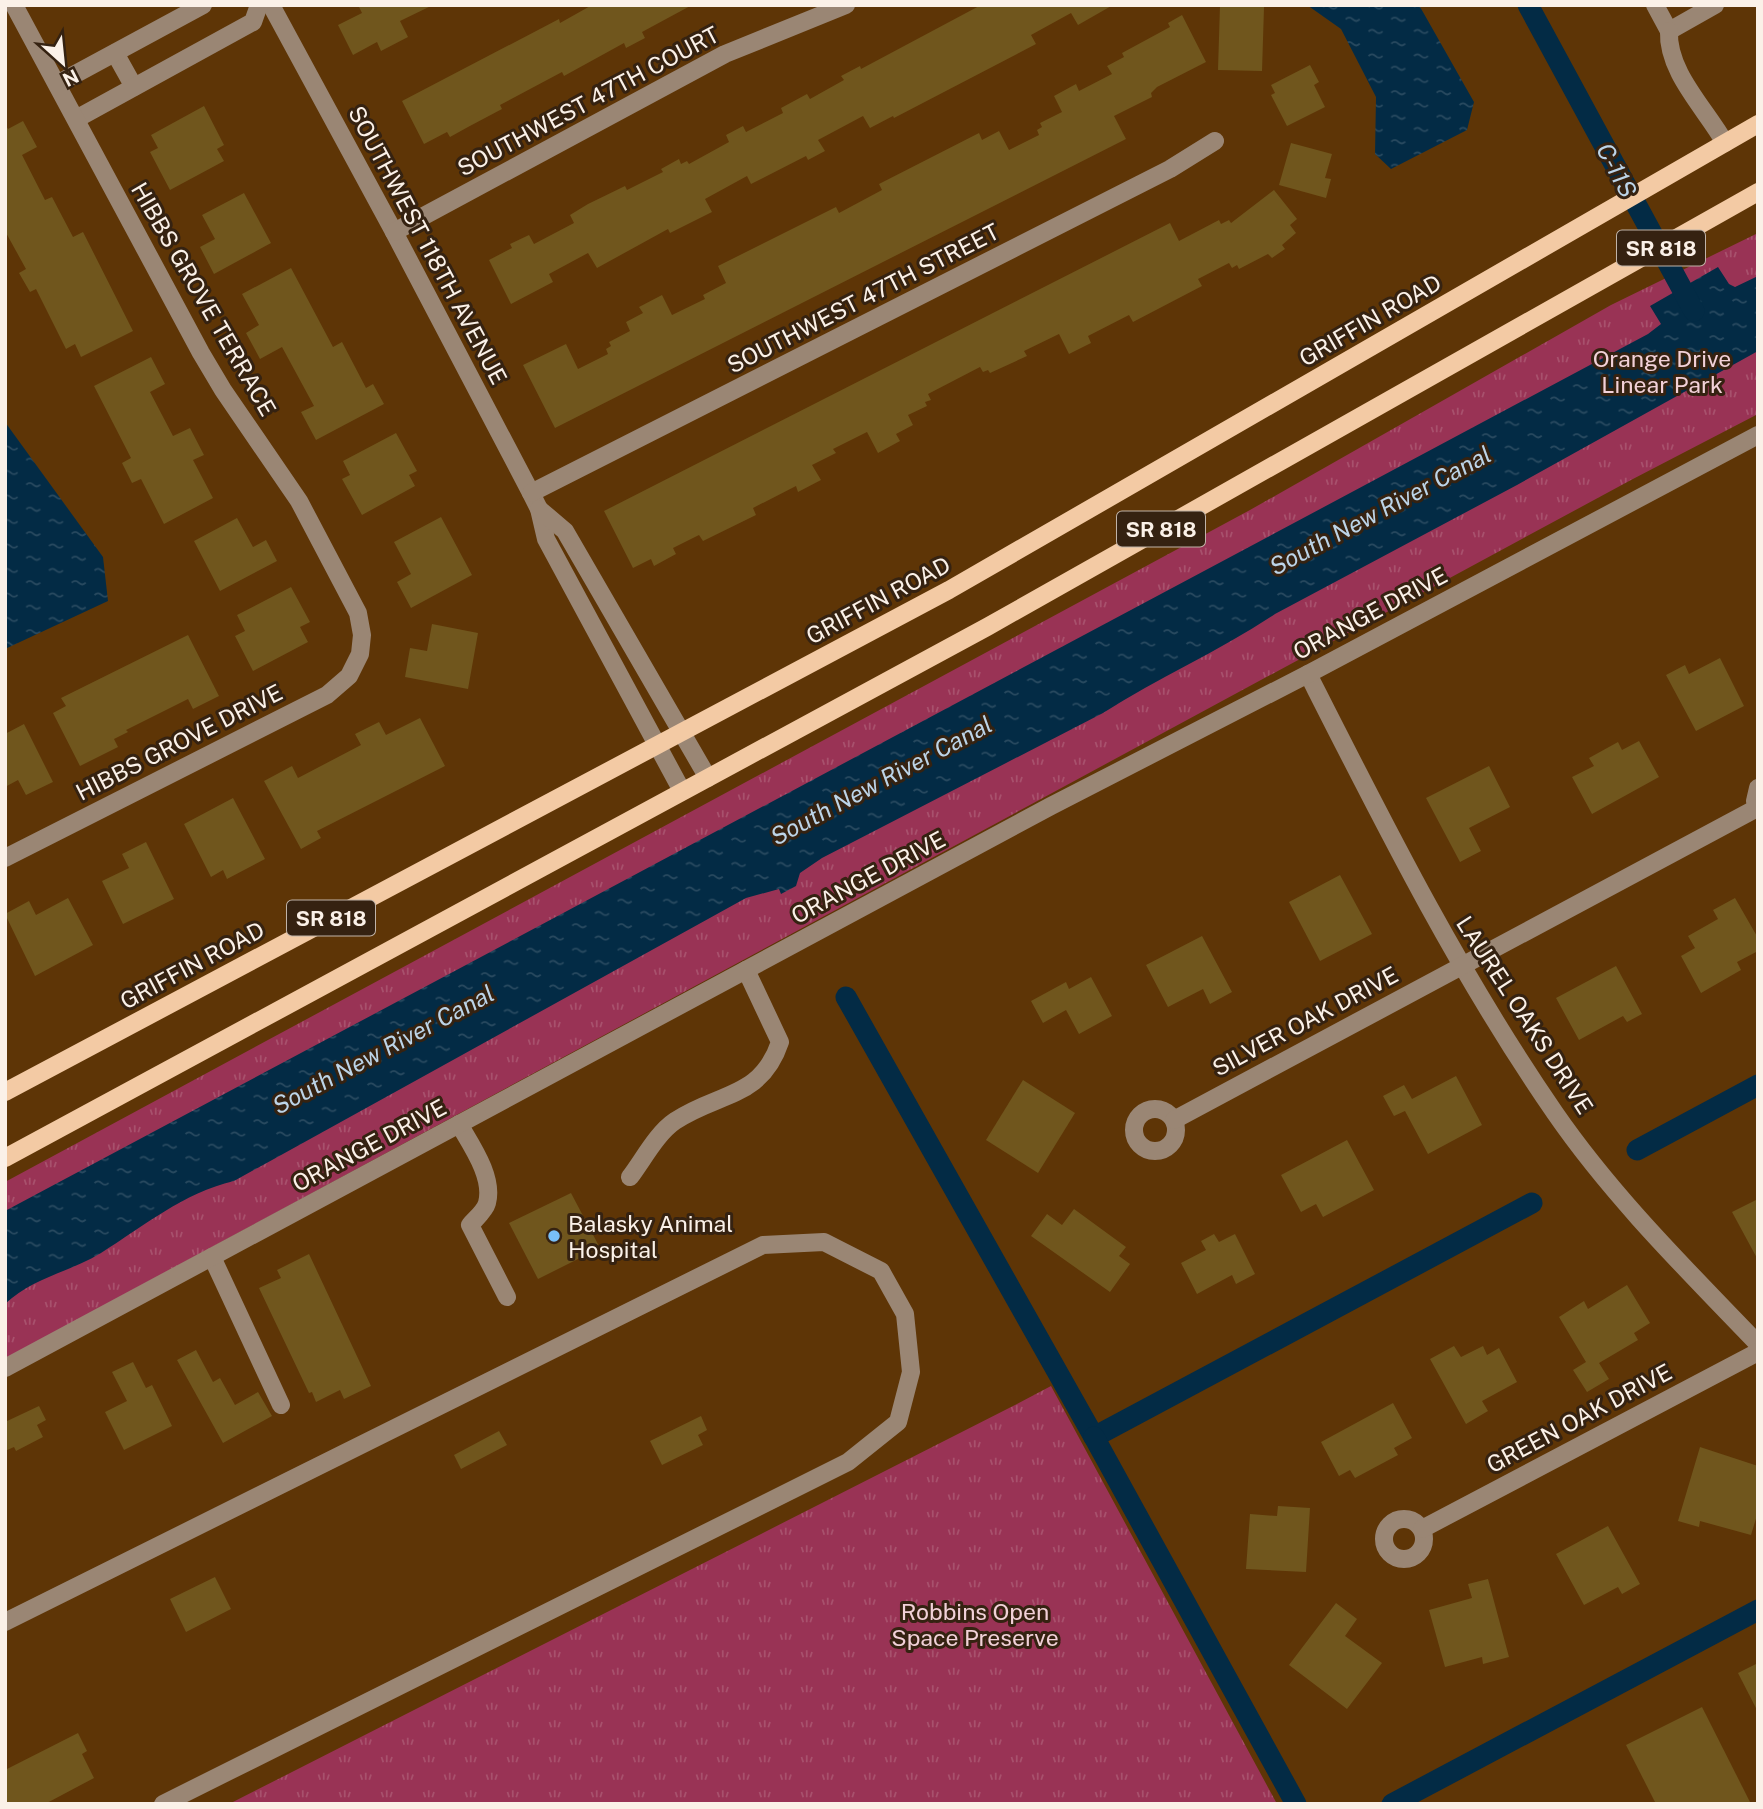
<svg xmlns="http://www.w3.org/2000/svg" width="1763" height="1809" viewBox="0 0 1763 1809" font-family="'Public Sans',sans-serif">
	<defs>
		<pattern id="park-tufts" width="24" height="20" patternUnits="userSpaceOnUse" patternTransform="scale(1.75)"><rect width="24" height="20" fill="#935"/><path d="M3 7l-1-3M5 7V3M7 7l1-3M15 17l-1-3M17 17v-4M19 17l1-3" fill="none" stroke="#a8516d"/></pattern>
		<pattern id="water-ripples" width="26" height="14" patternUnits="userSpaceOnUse" patternTransform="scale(1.75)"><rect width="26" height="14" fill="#032b45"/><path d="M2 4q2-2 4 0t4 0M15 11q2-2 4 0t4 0" fill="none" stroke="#294a60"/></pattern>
	</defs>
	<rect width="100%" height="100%" fill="#5e3506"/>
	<g fill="url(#park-tufts)">
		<path d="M1758 233V414L1631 480 5 1359V1182L1250 510 1611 305Z"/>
		<path d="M1051 1386 1277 1804H229L1015 1405Z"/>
	</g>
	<g fill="url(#water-ripples)">
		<path d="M1307 5H1419L1474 102 1467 130 1391 169 1375 154 1376 97 1341 29Z"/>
		<path d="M1718 267 1729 284 1735 287 1758 276V351L1517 485 1275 614C1220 651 1159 677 1103 713L822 858 800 873 796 886 781 894 779 889 746 898 234 1181C183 1193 144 1226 101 1253 70 1272 32 1278 5 1304V1211L1648 334 1661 324 1650 306Z"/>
		<path d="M5 422 103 557 108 601 5 649Z"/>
	</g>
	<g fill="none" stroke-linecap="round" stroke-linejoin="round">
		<g stroke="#032b45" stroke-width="21">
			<path d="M1528 5 1694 311"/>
			<path d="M846 997 1094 1437 1532 1203"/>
			<path d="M1637 1150 1758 1085"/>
			<path d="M1094 1437 1296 1804"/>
			<path d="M1392 1804 1758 1610"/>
		</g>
	</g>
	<g fill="#70561d">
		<path d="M358 5H433L400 21 408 37 381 51 377 42 353 55 338 25 362 13Z"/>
		<path d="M592 5H692L642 32 645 38 626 48 624 43 564 76 562 72 500 105 502 109 468 127 450 137 447 132 424 144 402 101 559 19 560 23Z"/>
		<path d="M981 5H1113L1078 25 1071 13 1031 35 1036 44 894 118 893 116 870 128 863 116 818 140 825 151 808 160 806 156 751 184 747 176 705 199 712 212 670 233 668 229 597 268 588 253 549 274 553 282 511 304 489 260 512 248 510 244 529 235 534 244 574 223 570 215 588 204 625 186 627 190 663 172 661 169 679 159 681 164 687 161 689 164 729 142 726 135 743 126 746 132 783 113 781 108 807 94 810 99 844 80 841 76 860 66 861 69Z"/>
		<path d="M1220 5 1264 7 1262 71 1218 70Z"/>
		<path d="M1182 15 1206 62 1157 87 1151 93 1152 97 1114 116 1126 139 555 428 523 365 566 344 578 369 608 354 606 349 611 346 609 342 630 331 626 322 643 313 639 307 662 295 672 315 705 299 703 295 726 283 718 266 836 207 839 213 882 190 879 184 979 133 982 140 999 131 1009 150 1039 135 1037 130 1042 127 1040 123 1062 112 1054 96 1076 84 1079 91 1112 74 1107 66 1124 57 1122 53 1170 27 1168 23Z"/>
		<path d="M1310 65 1319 82 1314 85 1325 107 1287 126 1271 95 1275 93 1271 85Z"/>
		<path d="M204 106 224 145 217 149 224 161 170 190 150 152 158 148 151 135Z"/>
		<path d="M23 121 37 147 22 155 45 200 52 197 73 237 83 232 133 331 81 357 75 344 66 349 36 289 30 292 19 273 26 269 5 231V124L8 129Z"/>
		<path d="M1291 143 1332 154 1325 178 1331 179 1326 198 1279 185Z"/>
		<path d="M1274 190 1297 219 1290 225 1296 233 1282 245 1285 249 1272 258 1268 254 1239 269 1237 265 1232 268 1229 263 1198 279 1202 286 1133 322 1129 315 1088 336 1091 343 1069 354 1059 334 1024 351 1027 356 990 373 988 370 983 372 980 367 928 394 931 400 925 402 927 406 908 415 913 425 896 434 900 441 878 453 867 432 833 449 836 453 812 465 821 480 798 492 796 486 753 508 756 515 703 541 699 535 673 548 676 554 654 566 651 559 633 568 604 511 1170 223 1179 241 1219 220 1221 224 1229 220 1231 223Z"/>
		<path d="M244 193 271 243 214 274 200 247 215 239 202 215Z"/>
		<path d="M291 268 333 347 342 342 366 388 373 384 384 404 316 440 301 412 314 406 282 347 260 359 246 333 259 325 242 294Z"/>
		<path d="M151 357 165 384 150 392 173 436 190 428 204 455 193 460 213 498 164 524 141 479 132 483 122 463 131 458 94 386Z"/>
		<path d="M396 433 417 471 409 475 415 486 362 515 342 479 350 475 343 461Z"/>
		<path d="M441 517 472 575 411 608 397 582 411 574 394 542Z"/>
		<path d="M237 518 253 547 266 540 277 561 220 591 194 541Z"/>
		<path d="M291 587 310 622 300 627 308 642 253 671 235 636 245 631 237 615Z"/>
		<path d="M432 624 478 633 468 689 405 677 410 648 427 651Z"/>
		<path d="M188 635 219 696 193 709 188 699 126 730 128 732 114 739 118 747 80 766 53 713 66 706 61 698Z"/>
		<path d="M1720 658 1744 706 1696 731 1666 675 1685 665 1689 674Z"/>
		<path d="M420 718 445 766 317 831 321 838 301 849 264 781 292 766 298 778 361 745 355 734 379 722 386 735Z"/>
		<path d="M24 724 53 782 26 795 18 780 5 787V734Z"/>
		<path d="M1639 741 1659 777 1592 814 1572 777 1594 766 1589 758 1618 742 1622 750Z"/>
		<path d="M1489 766 1510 807 1469 828 1481 851 1460 862 1426 798Z"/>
		<path d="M233 798 265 859 227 879 223 870 211 877 184 824Z"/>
		<path d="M146 842 174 899 123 924 102 881 129 868 122 854Z"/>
		<path d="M1340 875 1372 934 1320 961 1289 902Z"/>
		<path d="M68 898 93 945 35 976 5 914 29 901 36 915Z"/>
		<path d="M1735 898 1758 938V951L1737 962 1741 970 1701 993 1681 956 1695 948 1688 936 1718 919 1713 910Z"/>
		<path d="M1202 936 1232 992 1210 1004 1203 989 1168 1007 1146 965Z"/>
		<path d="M1616 966 1642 1014 1627 1022 1623 1016 1579 1040 1556 998Z"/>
		<path d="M1091 977 1112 1016 1079 1034 1066 1010 1043 1023 1031 1001 1066 982 1069 989Z"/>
		<path d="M1456 1076 1482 1125 1428 1154 1405 1111 1394 1116 1383 1096 1404 1085 1412 1099Z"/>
		<path d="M1023 1080 1075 1113 1038 1173 986 1140Z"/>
		<path d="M1347 1140 1374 1190 1323 1217 1316 1204 1301 1212 1281 1175Z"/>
		<path d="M571 1193 600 1248 538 1279 509 1223Z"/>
		<path d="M1758 1199V1260L1732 1212Z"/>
		<path d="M1074 1209 1126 1247 1119 1256 1130 1264 1110 1292 1031 1236 1047 1214 1062 1225Z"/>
		<path d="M1214 1234 1219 1242 1235 1234 1255 1274 1236 1284 1232 1275 1197 1294 1181 1263 1206 1250 1201 1241Z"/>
		<path d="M309 1254 371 1386 344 1399 340 1390 316 1402 312 1392 309 1393 259 1288 281 1278 277 1270Z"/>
		<path d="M1627 1285 1650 1323 1634 1333 1638 1340 1599 1363 1609 1379 1587 1392 1573 1370 1586 1362 1559 1317 1584 1301 1588 1309Z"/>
		<path d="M1454 1346 1461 1357 1483 1346 1487 1355 1499 1348 1517 1382 1482 1401 1488 1411 1466 1424 1430 1359Z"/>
		<path d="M196 1350 213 1382 220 1378 235 1405 258 1392 272 1416 223 1443 177 1360Z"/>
		<path d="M133 1362 146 1388 152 1385 172 1426 124 1450 105 1412 127 1401 112 1372Z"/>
		<path d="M1393 1403 1412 1438 1394 1448 1398 1455 1355 1478 1350 1470 1339 1476 1321 1442Z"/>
		<path d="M39 1406 46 1420 37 1425 43 1437 16 1451 14 1447 5 1451V1422Z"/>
		<path d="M701 1416 707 1430 698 1435 703 1445 662 1465 650 1441Z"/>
		<path d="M499 1431 507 1445 461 1469 454 1455Z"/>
		<path d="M1700 1447 1758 1466V1512L1751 1535 1700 1521 1699 1527 1678 1521Z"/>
		<path d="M1278 1506 1310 1508 1306 1572 1246 1569 1250 1514 1277 1516Z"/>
		<path d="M1608 1526 1640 1584 1622 1594 1618 1587 1584 1605 1556 1554Z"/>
		<path d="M215 1577 231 1609 186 1632 170 1599Z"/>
		<path d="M1488 1579 1509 1657 1483 1664 1482 1657 1445 1667 1429 1610 1472 1598 1468 1584Z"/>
		<path d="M1336 1603 1357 1619 1345 1636 1382 1663 1347 1709 1289 1665Z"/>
		<path d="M1758 1663V1712L1738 1673Z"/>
		<path d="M1702 1707 1751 1804H1656L1626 1745Z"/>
		<path d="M78 1733 87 1751 82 1754 94 1778 45 1804H5V1770Z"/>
	</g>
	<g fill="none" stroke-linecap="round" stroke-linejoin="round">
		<g stroke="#9a8674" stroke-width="18">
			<path d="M271 5 394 232 531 493 539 509 546 539 682 791"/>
			<path d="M1655 5 1669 31 1715 5"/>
			<path d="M1669 31C1667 72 1706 109 1725 143"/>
			<path d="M115 53 134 87"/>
			<path d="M57 84 203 5"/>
			<path d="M76 119 253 22 259 5"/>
			<path d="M394 232 725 54 846 5"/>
			<path d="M531 493 1170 169 1215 141"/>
			<path d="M539 509 565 531 708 778"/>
			<path d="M1308 674C1384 824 1459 974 1555 1113 1613 1197 1687 1270 1758 1344"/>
			<path d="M1758 788 1755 801 1758 808"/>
			<path d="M5 858 327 695 349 676 360 654 362 635 358 613 299 501 223 390 201 353 14 5"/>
			<circle cx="1155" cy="1130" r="21"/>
			<path d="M1174 1120 1757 808"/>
			<path d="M459 1124C471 1145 494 1177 487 1203 485 1211 475 1219 470 1225L507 1297"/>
			<path d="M630 1177C643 1160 657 1133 675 1121 718 1092 761 1099 780 1042L746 970"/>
			<path d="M212 1257 281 1405"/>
			<path d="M5 1368 1051 806 1308 674 1758 435"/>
			<circle cx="1404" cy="1539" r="20"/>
			<path d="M1422 1529 1758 1352"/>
			<path d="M5 1622 763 1245 824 1242 881 1271 905 1314 911 1372 898 1422 848 1462 163 1804"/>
		</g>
		<g stroke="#f3caa4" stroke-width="18">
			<path d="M5 1092 949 590 1758 124"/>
			<path d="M5 1158 987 627 1758 192"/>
		</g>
	</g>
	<circle fill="#78bff7" stroke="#352211" stroke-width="2.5" cx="554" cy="1236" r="7"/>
	<g text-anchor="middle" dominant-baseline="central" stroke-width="6" stroke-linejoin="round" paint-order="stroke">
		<g fill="#352211" stroke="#c0b3a8" stroke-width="2">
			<rect x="1617" y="230.5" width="88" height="35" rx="5"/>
			<rect x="1117" y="511.5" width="88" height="35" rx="5"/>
			<rect x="287" y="900.5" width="88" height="35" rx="5"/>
		</g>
		<g font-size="21" font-weight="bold" fill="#fbf1e8">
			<text x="1661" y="248">SR 818</text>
			<text x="1161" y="529">SR 818</text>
			<text x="331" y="918">SR 818</text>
		</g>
		<g font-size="23" fill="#fbf1e8" stroke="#352211">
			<text transform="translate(588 101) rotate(-28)">SOUTHWEST 47TH COURT</text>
			<text transform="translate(428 245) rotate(62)">SOUTHWEST 118TH AVENUE</text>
			<text transform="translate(863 298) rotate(-27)">SOUTHWEST 47TH STREET</text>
			<text transform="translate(204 299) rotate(60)">HIBBS GROVE TERRACE</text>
			<text transform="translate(1370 320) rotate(-30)">GRIFFIN ROAD</text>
			<text transform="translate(878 600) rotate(-28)">GRIFFIN ROAD</text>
			<text transform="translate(1370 613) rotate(-28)">ORANGE DRIVE</text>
			<text transform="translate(179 742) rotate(-27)">HIBBS GROVE DRIVE</text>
			<text transform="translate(868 877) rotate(-28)">ORANGE DRIVE</text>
			<text transform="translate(192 965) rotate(-28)">GRIFFIN ROAD</text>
			<text transform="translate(1525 1015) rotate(57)">LAUREL OAKS DRIVE</text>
			<text transform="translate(1305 1021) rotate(-28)">SILVER OAK DRIVE</text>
			<text transform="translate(369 1145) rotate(-28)">ORANGE DRIVE</text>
			<text transform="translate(1579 1418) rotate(-28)">GREEN OAK DRIVE</text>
		</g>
		<g font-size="23" fill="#f2d1d8" stroke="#352211">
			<text x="1662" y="358">Orange Drive<tspan x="1662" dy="26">Linear Park</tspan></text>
			<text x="975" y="1611">Robbins Open<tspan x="975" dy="26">Space Preserve</tspan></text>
		</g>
		<g font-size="23" fill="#fbf1e8" stroke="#352211" text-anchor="start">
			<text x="568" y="1223">Balasky Animal<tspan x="568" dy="26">Hospital</tspan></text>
		</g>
		<g font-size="24" font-style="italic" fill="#bcd4e8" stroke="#352211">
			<text transform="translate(1617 170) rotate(62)">C-11S</text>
			<text transform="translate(1380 510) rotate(-28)">South New River Canal</text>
			<text transform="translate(881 780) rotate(-28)">South New River Canal</text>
			<text transform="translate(383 1049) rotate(-28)">South New River Canal</text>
		</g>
	</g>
	<rect width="1763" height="1809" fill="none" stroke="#fbf1e8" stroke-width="14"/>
	<g transform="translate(63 63) rotate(153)" stroke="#352211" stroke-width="5" paint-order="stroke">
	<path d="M0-5L12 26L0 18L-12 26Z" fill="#fbf1e8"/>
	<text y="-10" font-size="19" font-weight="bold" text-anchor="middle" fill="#fbf1e8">N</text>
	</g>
</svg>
